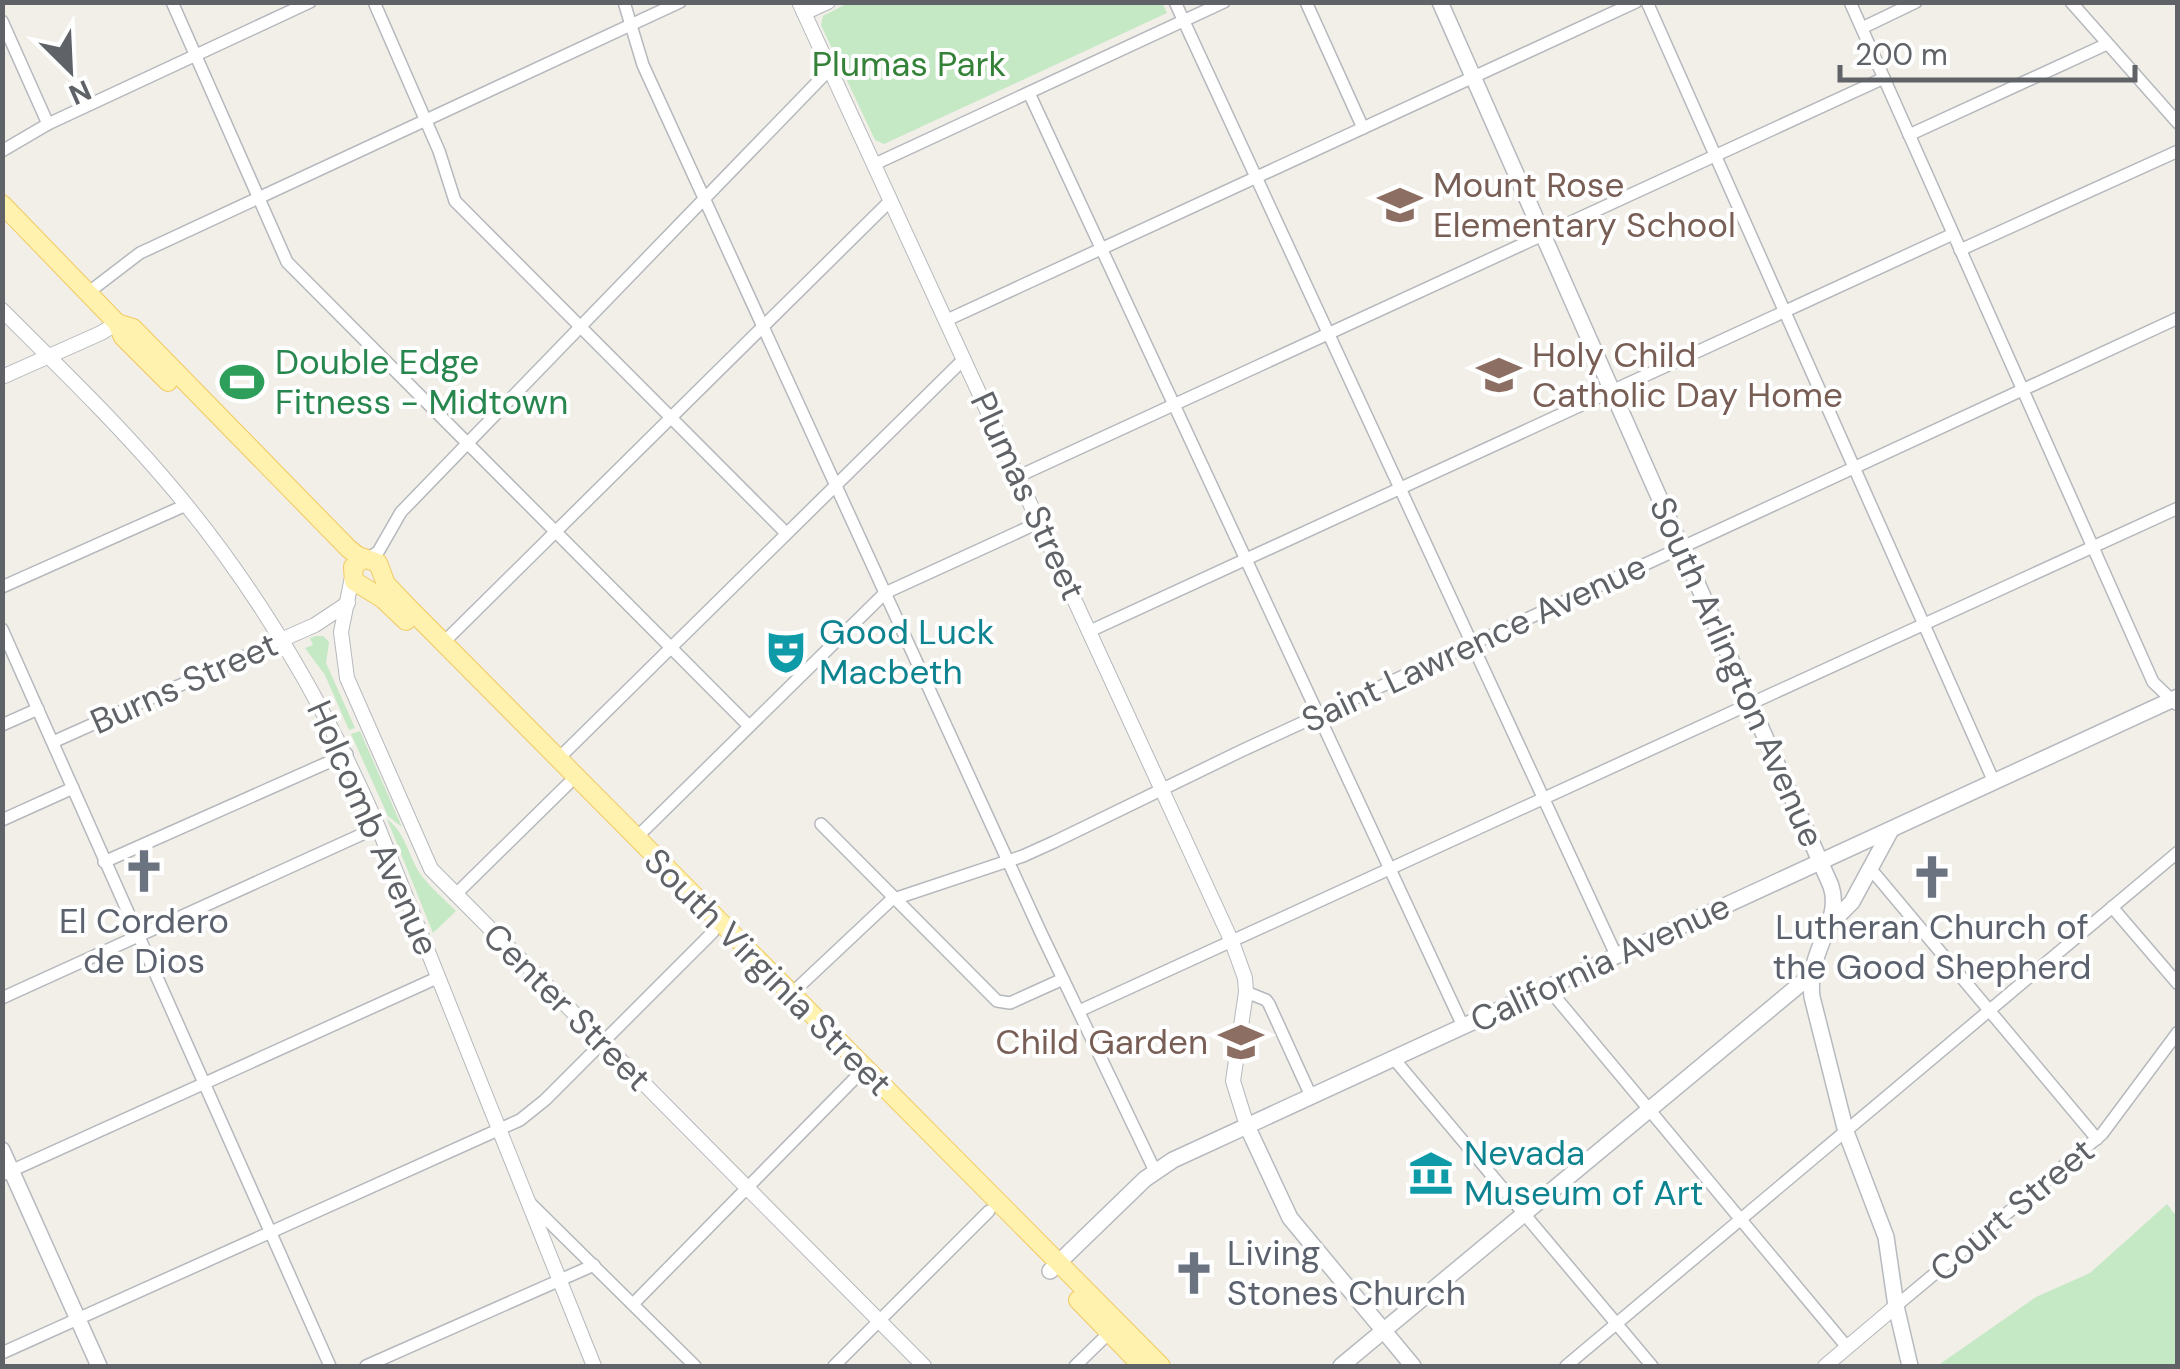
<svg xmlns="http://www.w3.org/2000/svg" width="2180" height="1369" viewBox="0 0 2180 1369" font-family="'DM Sans',sans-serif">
	<rect width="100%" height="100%" fill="#f1efe8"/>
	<g fill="#c5e8c5">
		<path d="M850 2H1162L1167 13 884 144 875 140 821 25 823 16Z"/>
		<path d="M316 636H323L329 642 326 663 355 728 349 730 325 675 305 648 313 645 310 638Z"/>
		<path d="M360 731 402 827 388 816 351 734Z"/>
		<path d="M387 819C406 833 408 856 421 875 431 888 444 899 456 911L433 933Z"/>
		<path d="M2167 1204 2177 1217V1366H1937L2036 1297 2090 1273Z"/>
	</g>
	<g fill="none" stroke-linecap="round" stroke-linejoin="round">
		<g stroke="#b5b8bc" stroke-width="14">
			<g id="minor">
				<path d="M172 2 287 262 749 726"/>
				<path d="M374 2 439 151 455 201 786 533"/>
				<path d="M624 2 643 65 1041 933 1155 1171"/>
				<path d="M1175 2 1616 955"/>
				<path d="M1306 2 1363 128"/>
				<path d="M1647 2 1994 782"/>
				<path d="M1850 2 2153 682 2176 704"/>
				<path d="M2071 2 2178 123"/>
				<path d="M2 21 48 124"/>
				<path d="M1862 28 1916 2"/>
				<path d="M1029 93 1463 1026"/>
				<path d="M1909 135 2107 44"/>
				<path d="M2 151 48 124 310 2"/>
				<path d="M875 164 1224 2"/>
				<path d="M1960 250 2178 151"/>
				<path d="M89 292 140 253 680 2"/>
				<path d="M947 320 1636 2"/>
				<path d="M1019 476 1884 78"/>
				<path d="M368 558 378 552 401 512 830 69"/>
				<path d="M2 587 186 505"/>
				<path d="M2 629 330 1366"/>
				<path d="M1090 631 1953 234"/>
				<path d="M443 643 891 200"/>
				<path d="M2 725 38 709"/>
				<path d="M53 742 281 640"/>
				<path d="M558 759 964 359"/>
				<path d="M2 820 73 788"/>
				<path d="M821 824 997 1001 1010 1003 1063 979"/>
				<path d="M636 838 885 593 1040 522"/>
				<path d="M104 862 347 754"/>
				<path d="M1866 875 1875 874 2097 1139"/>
				<path d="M455 895 568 784"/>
				<path d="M2112 907 2178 984"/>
				<path d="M1547 987 1847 1347"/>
				<path d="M1246 992 1266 1000 1269 1004 1311 1096"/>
				<path d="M791 994 891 900 1023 856 1054 842 1241 751 2178 318"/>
				<path d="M2 998 378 827"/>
				<path d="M1079 1011 2178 508"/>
				<path d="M1394 1059 1652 1366"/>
				<path d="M2 1175 439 977"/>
				<path d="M531 1204 695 1366"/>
				<path d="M633 1304 864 1069"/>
				<path d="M1896 1306 2102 1134 2178 1032"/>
				<path d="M2 1353 520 1120 545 1100 713 932"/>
				<path d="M366 1366 594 1265"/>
				<path d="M834 1366 989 1211"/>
				<path d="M1075 1366 1109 1333"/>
				<path d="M1566 1366 2178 852"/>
			</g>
		</g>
		<g stroke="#b5b8bc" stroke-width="16">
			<g id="tertiary">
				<path d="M799 2 1232 942 1245 978 1246 992 1233 1081 1247 1126"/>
				<path d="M804 13 828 2"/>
				<path d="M2 310C57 365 112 418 162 476 253 581 323 700 378 827L594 1366"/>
				<path d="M2 377 101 333 117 323"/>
				<path d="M352 577 341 632 347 678 431 869 924 1366"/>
				<path d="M281 640 315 625 348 603"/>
				<path d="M1825 1366 1896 1306"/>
			</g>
		</g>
		<g stroke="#b6babf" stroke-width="18">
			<g id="secondary">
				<path d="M1440 2 1831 886C1843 923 1806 949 1812 997L1846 1132 1886 1237 1896 1306 1910 1366"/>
				<path d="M1831 923 1852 902 1891 830"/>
				<path d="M1247 1126 1290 1218 1413 1366"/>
				<path d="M2 1150 99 1366"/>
				<path d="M1050 1271 1145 1179 1173 1160 2178 697"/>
				<path d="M1341 1366 1810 976"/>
			</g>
		</g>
		<g stroke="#f2c960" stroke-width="20">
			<g id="primary">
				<path d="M2 204 117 323 123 337 168 382"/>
				<path d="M117 323 133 328 349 549 358 556 378 563 386 584 409 608 1161 1366"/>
				<path d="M364 558 353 567 354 581 383 599 406 621"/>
				<path d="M1078 1300 1142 1366"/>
			</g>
		</g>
		<use href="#minor" stroke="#fff" stroke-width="11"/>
		<use href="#tertiary" stroke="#fff" stroke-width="14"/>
		<use href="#secondary" stroke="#fff" stroke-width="15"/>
		<use href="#primary" stroke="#fff2af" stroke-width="18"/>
	</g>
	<defs>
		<g id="school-bare" transform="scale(3.45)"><path d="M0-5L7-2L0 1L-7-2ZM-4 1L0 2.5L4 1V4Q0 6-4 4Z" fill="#8d6e63" stroke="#fff" stroke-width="2.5" paint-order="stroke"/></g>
		<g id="stadium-bare" transform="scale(3.45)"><path d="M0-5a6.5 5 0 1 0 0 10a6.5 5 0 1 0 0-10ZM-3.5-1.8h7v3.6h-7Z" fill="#2e9e5b" stroke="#fff" stroke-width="2.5" paint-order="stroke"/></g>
		<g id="theatre-bare" transform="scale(3.45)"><path d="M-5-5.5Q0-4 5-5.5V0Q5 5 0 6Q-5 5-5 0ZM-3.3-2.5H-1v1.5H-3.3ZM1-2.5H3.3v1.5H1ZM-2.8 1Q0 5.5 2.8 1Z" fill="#0f9aa8" stroke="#fff" stroke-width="2.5" paint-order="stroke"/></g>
		<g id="church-bare" transform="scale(3.45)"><path d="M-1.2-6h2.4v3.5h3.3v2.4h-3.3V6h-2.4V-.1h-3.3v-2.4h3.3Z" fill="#6b7280" stroke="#fff" stroke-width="2.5" paint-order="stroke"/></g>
		<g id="museum-bare" transform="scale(3.45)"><path d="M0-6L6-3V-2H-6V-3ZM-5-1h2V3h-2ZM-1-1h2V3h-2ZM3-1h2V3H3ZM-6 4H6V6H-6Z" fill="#0f9aa8" stroke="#fff" stroke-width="2.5" paint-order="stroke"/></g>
	</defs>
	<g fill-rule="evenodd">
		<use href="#school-bare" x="1400" y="205"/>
		<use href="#school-bare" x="1499" y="375"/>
		<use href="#stadium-bare" x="242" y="382"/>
		<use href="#theatre-bare" x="786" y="652"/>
		<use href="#church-bare" x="144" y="871"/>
		<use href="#church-bare" x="1932" y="877"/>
		<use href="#school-bare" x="1241" y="1042"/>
		<use href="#museum-bare" x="1431" y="1173"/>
		<use href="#church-bare" x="1194" y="1273"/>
	</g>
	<g text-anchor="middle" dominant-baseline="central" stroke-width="8" stroke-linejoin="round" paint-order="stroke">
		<g font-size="35" fill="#348238" stroke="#fff">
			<text x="909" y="64">Plumas Park</text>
		</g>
		<g font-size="35" fill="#785e54" stroke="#fff" text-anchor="start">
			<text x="1433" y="185">Mount Rose<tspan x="1433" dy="40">Elementary School</tspan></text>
			<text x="1532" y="355">Holy Child<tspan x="1532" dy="40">Catholic Day Home</tspan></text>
			<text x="1208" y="1042" text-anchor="end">Child Garden</text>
		</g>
		<g font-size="35" fill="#27864d" stroke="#fff" text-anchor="start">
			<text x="275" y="362">Double Edge<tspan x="275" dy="40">Fitness - Midtown</tspan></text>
		</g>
		<g font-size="35" fill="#5f6368" stroke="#fff">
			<text transform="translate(1028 496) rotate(65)">Plumas Street</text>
			<text transform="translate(1474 643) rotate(-25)">Saint Lawrence Avenue</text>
			<text transform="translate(1737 672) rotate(66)">South Arlington Avenue</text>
			<text transform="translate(184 683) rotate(-24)">Burns Street</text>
			<text transform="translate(373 828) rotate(66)">Holcomb Avenue</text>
			<text transform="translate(1600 963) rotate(-25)">California Avenue</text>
			<text transform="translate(768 972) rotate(45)">South Virginia Street</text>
			<text transform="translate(567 1007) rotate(45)">Center Street</text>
			<text transform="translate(2012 1210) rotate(-40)">Court Street</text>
		</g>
		<g font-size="35" fill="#0d838f" stroke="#fff" text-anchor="start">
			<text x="819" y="632">Good Luck<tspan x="819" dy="40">Macbeth</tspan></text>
			<text x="1464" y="1153">Nevada<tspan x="1464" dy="40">Museum of Art</tspan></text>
		</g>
		<g font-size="35" fill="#5b616d" stroke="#fff">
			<text x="144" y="921">El Cordero<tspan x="144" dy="40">de Dios</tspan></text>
			<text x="1932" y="927">Lutheran Church of<tspan x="1932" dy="40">the Good Shepherd</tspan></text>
			<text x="1227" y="1253" text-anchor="start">Living<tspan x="1227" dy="40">Stones Church</tspan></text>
		</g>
	</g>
	<rect width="2180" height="1369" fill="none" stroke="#5f6368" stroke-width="10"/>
	<g transform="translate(70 70) rotate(156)" stroke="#ffffff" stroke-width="8" paint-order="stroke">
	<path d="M0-8L18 38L0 25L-18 38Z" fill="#5f6368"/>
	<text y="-15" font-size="28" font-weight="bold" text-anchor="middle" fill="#5f6368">N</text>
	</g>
	<path d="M1840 65v15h295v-15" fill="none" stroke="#5f6368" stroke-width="5"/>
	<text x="1855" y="65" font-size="30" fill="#5f6368" stroke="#ffffff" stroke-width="8" paint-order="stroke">200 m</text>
</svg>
